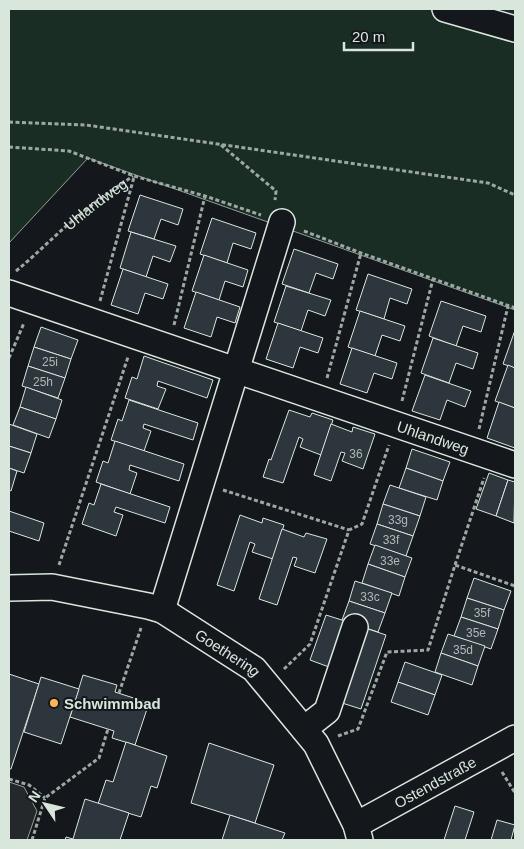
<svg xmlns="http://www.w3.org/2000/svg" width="524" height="849" viewBox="0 0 524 849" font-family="Helvetica,sans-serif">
	<rect width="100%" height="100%" fill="#14181c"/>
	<path fill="#1a2d24" stroke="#939e99" d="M9 9H515V310L88 158 9 243Z"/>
	<path fill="#24282b" stroke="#939e99" d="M9 782 24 787 37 811 27 840H9Z"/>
	<g fill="#2c363c" stroke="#d8e6dc">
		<path d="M140 195 183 209 178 225 161 219 154 239 128 231Z"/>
		<path d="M212 218 256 233 251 249 233 243 227 263 200 254Z"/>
		<path d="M131 232 176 246 170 262 153 256 146 277 120 268Z"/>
		<path d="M294 249 338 264 333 279 316 273 309 293 282 284Z"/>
		<path d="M204 255 248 270 243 287 225 281 219 300 192 291Z"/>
		<path d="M123 269 168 284 163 299 145 293 138 314 111 305Z"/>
		<path d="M368 274 412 289 407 304 390 298 384 319 356 310Z"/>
		<path d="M286 286 331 300 325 316 308 310 301 331 274 322Z"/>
		<path d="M196 292 240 307 235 323 217 317 211 337 184 328Z"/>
		<path d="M441 301 486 316 481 332 463 326 456 346 429 336Z"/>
		<path d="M360 311 405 326 400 341 382 335 375 356 348 347Z"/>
		<path d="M278 323 323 338 318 353 300 347 293 368 266 359Z"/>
		<path d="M41 327 78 340 71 359 34 347Z"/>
		<path d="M515 330V368L503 364Z"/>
		<path d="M433 338 478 353 473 369 456 363 449 383 421 373Z"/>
		<path d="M34 347 71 359 65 378 28 366Z"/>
		<path d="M352 348 397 363 392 379 374 373 367 393 340 384Z"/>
		<path d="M144 356 213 380 207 398 158 381 157 386 166 389 158 409 125 398 132 377 137 379Z"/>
		<path d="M508 365 515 368V408L495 401Z"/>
		<path d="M28 366 65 378 58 398 22 386Z"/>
		<path d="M425 375 471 391 465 407 447 400 440 420 412 411Z"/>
		<path d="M26 387 62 400 56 419 20 407Z"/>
		<path d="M129 400 198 423 193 440 144 424 143 428 151 431 144 451 111 440 118 419 122 421Z"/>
		<path d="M499 402 515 408V448L487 438Z"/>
		<path d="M20 407 56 419 49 438 13 425Z"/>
		<path d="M289 410 310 417 312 413 333 420 321 455 300 447 303 439 299 437 283 483 263 477 269 459 271 460Z"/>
		<path d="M9 424 37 434 31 453 9 446Z"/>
		<path d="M331 424 352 432 353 427 375 434 363 469 342 461 345 453 341 452 331 481 314 475Z"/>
		<path d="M115 441 184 464 179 481 130 465 129 470 137 473 130 494 96 482 103 461 108 463Z"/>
		<path d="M9 446 31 453 24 473 9 468Z"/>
		<path d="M412 449 450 462 443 481 406 468Z"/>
		<path d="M9 468 17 471 11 491 9 490Z"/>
		<path d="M406 468 443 481 437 500 399 488Z"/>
		<path d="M489 473 508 480 496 516 476 509Z"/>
		<path d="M508 480 515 482 514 523 496 516Z"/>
		<path d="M101 484 170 507 165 523 116 507 114 512 123 515 116 536 82 524 89 503 94 505Z"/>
		<path d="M390 485 426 497 420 516 383 504Z"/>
		<path d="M383 504 420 516 413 536 377 524Z"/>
		<path d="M9 511 44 523 39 541 9 531Z"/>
		<path d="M240 515 262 523 263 518 284 525 273 559 252 552 255 544 250 542 234 591 217 585Z"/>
		<path d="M377 524 413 536 406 556 370 544Z"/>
		<path d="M282 529 304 537 306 533 327 539 315 573 294 566 297 558 293 557 277 605 259 599Z"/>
		<path d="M375 545 412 558 405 577 368 564Z"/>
		<path d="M368 564 405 577 399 596 362 583Z"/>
		<path d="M474 578 511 591 504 610 467 598Z"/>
		<path d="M355 581 392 593 385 613 349 601Z"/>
		<path d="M467 598 504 610 498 629 461 617Z"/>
		<path d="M349 601 385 613 378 632 342 620Z"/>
		<path d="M326 615 345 621 329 667 310 660Z"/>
		<path d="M461 617 498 629 491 649 454 636Z"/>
		<path d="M368 629 386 635 361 709 342 703Z"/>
		<path d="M448 634 485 646 478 666 441 653Z"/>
		<path d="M441 653 478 666 472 685 435 672Z"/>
		<path d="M405 662 442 675 435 695 398 682Z"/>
		<path d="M9 674 39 684 11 769H9Z"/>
		<path d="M83 675 117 685 115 692 149 703 135 745 112 738 114 731 70 717Z"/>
		<path d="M41 677 79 689 61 744 24 732Z"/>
		<path d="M398 682 435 695 428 715 391 702Z"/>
		<path d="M126 742 167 756 157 788 151 786 141 817 98 804 106 780 113 782Z"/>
		<path d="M209 743 274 765 255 823 191 803Z"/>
		<path d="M85 799 129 813 120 840H65L66 837 73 839Z"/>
		<path d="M455 806 474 812 465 840H444Z"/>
		<path d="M230 815 285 833 282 840H222Z"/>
		<path d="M497 820 515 825 511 840H491Z"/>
	</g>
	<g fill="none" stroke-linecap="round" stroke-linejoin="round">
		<g stroke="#d8e6dc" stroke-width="28">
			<g id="minor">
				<path d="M445 9 515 29"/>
				<path id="s2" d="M9 293 515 465"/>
				<path id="s3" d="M9 588 52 587 148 606 162 610 254 669 316 744 356 825 360 840"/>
				<path d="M162 610 282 222"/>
				<path d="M304 729 327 711 355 627"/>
				<path id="s4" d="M356 825 515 738"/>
			</g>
		</g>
		<g stroke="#9da8a2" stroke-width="3" stroke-dasharray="4 2.5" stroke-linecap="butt">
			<path d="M9 122 86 125 488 183 515 195"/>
			<path d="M221 145 276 191 275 200"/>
			<path d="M9 147 69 151 134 176 205 196 261 215"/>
			<path d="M304 231 361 253 515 308"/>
			<path id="s1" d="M16 271C37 254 56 234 77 217 95 202 114 189 133 176"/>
			<path d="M100 301 134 177"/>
			<path d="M174 325 205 196"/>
			<path d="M9 358 24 323"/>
			<path d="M327 378 361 253"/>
			<path d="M402 401 433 279"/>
			<path d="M479 429 508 306"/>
			<path d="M223 490 349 530"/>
			<path d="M59 565 128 357"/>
			<path d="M455 565 484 478"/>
			<path d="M284 669 310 644 349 530 362 524 389 445"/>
			<path d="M119 693 141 628"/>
			<path d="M338 736 358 729 387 652 428 650 455 565 515 586"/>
			<path d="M502 772 515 793"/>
			<path d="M9 779 29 785 45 798"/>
			<path d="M32 840 45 798 99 758 108 729"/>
		</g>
		<use href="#minor" stroke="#14181c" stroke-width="25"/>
	</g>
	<circle fill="#ffb74d" stroke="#14181c" stroke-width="2" cx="54" cy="703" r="5"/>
	<g text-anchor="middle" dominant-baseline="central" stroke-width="4" stroke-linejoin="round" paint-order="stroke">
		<g font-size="12" fill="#adbab4">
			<text x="50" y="362">25i</text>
			<text x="43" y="382">25h</text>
			<text x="356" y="454">36</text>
			<text x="398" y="520">33g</text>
			<text x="391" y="540">33f</text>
			<text x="390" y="561">33e</text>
			<text x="370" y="597">33c</text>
			<text x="482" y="613">35f</text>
			<text x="476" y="633">35e</text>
			<text x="463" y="650">35d</text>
		</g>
		<g font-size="15" fill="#d8e6dc" stroke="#14181c">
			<text stroke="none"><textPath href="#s1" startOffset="104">Uhlandweg</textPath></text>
			<text stroke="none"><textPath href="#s2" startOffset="448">Uhlandweg</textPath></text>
			<text stroke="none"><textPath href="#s3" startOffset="234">Goethering</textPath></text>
			<text stroke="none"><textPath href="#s4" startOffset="90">Ostendstraße</textPath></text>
		</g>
		<g font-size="15" font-weight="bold" fill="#d8e6dc" stroke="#14181c" text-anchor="start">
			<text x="64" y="703">Schwimmbad</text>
		</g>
	</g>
	<rect width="524" height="849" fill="none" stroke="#d8e6dc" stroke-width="20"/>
	<g transform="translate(45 804) rotate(305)" stroke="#14181c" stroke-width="4" paint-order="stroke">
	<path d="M0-4L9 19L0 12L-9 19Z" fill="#d8e6dc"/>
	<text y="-8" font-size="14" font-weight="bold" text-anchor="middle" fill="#d8e6dc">N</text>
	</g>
	<path d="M344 42v8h69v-8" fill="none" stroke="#d8e6dc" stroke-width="2.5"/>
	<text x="352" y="42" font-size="15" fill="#d8e6dc" stroke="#14181c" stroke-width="4" paint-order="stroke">20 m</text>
</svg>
